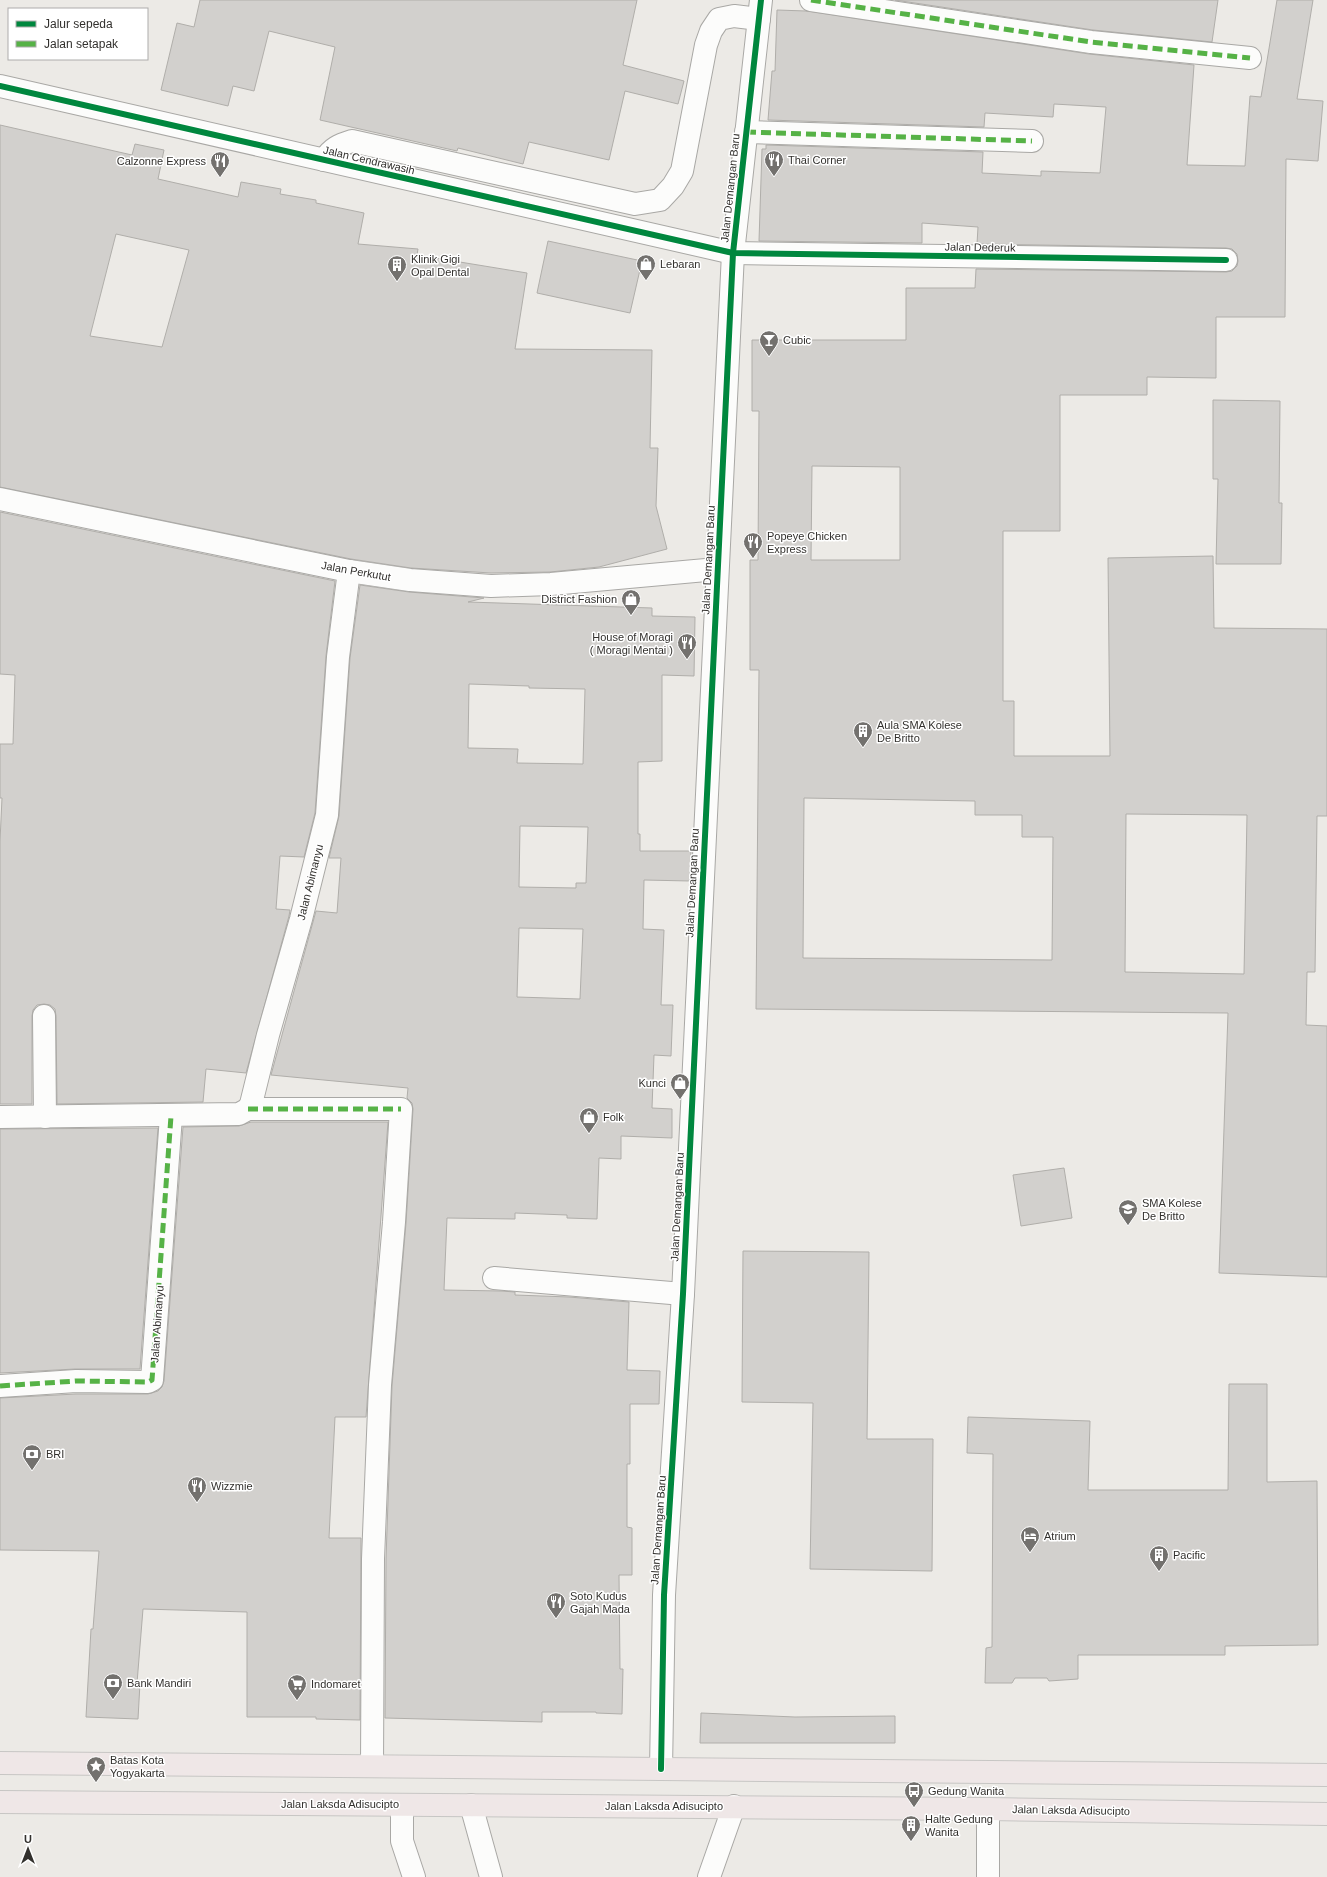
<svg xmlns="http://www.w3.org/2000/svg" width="1327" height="1877" viewBox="0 0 1327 1877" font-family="Arial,sans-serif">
	<rect width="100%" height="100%" fill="#eceae6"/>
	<g fill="#d2d0cd" stroke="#b0aeaa" fill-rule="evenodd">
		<path d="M200 0H637L623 65 684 81 678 104 625 91 609 160 529 142 523 164 458 148 457 151 320 120 335 47 269 31 254 91 233 86 228 106 161 90 177 23 194 27Z"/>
		<path d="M895 0H1218L1212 42 1093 30Z"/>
		<path d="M1277 0H1313L1297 99 1323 101 1318 161 1286 159 1285 317H1216V378L1147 377V395H1060V531H1003V701H1014V756H1110L1108 558 1213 556 1214 628 1327 629V816H1317L1315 972H1307L1306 1025 1327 1026V1277L1219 1273 1228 1013 756 1009 759 670H750V560H758L759 411H752V340H906V288H975L976 269 1226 272 1232 271 1237 266 1238 261 1237 254 1232 249 1226 248 977 244 978 227 922 223V243L759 241 762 149H766V145L983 152 982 173 1041 176V171L1100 173 1106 107 1054 104 1053 117 985 113 984 127 768 120 772 71H775L777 10 806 11 1089 54 1194 65 1187 165 1245 166 1250 96 1261 97ZM812 466 900 467V560H811ZM804 798 975 801V815H1022V837H1053L1052 960 803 958ZM1126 814 1247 815 1244 974 1125 972Z"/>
		<path d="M0 125 132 155 135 144 164 150 158 179 238 197 241 182 281 189 280 194 316 200V203L364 213 358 244 418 249 417 255 527 273 515 349 652 350 650 448H658L656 506 667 549 599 567 550 572 491 573 411 568 351 559 0 487ZM116 234 189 250 162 347 90 336Z"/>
		<path d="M548 241 642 261 630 313 537 293Z"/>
		<path d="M1213 400 1280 401 1279 503H1282L1281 564H1216L1218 479H1213Z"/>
		<path d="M0 512 335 581 326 656 315 813 304 857 280 856 276 909 290 910 289 916 246 1073 206 1069 203 1102 57 1104 56 1016 55 1009 50 1005 44 1004 37 1005 33 1010 32 1016V1104H0V841L2 798H0V744H13L15 675 0 674Z"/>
		<path d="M360 585 409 592 484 598 468 602 652 608V616L695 617 694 676 662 675V761L638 762V834H640V851H691L690 881 644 880 643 929 664 930 661 1005H673L671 1056 654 1055 652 1108 672 1109V1138L621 1136V1159L599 1158 597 1219 567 1218V1215L515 1213V1219L447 1218 444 1290 501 1291 515 1292V1295L569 1297 629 1302 627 1370 660 1371 659 1404H630V1464H627V1527L632 1528V1575H619L620 1669H623L622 1714 596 1713V1712H542V1722L385 1718 386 1559 392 1386 406 1223 413 1109 412 1103 407 1098 408 1088 271 1075 316 911 337 913 341 858H329L339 816 350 658ZM469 684 529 686V688L585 689 583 764 517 763 518 749 468 748ZM520 826 588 827 586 883H576V888L519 887ZM519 928 583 929 580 999 517 997Z"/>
		<path d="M251 1122H388L366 1417H335L329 1538H361L360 1720 316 1719V1717H247V1612L143 1609 137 1683H140L138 1719 86 1717 91 1629H93L99 1551 0 1550V1398L76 1394H148L158 1391 162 1387 164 1381 183 1127 239 1126Z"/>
		<path d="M158 1128 140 1369H75L0 1373V1129Z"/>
		<path d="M1064 1168 1072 1218 1021 1226 1013 1175Z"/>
		<path d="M743 1251 869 1252 867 1439H933L932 1571 810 1569 813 1403 742 1402Z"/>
		<path d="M1229 1384H1267V1482L1317 1481 1318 1645 1225 1646V1655H1078V1679L1049 1681 1047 1678H1015L1012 1683H985L986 1648 992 1647 993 1454 967 1453 968 1417 1090 1421 1088 1490H1228Z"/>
		<path d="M701 1713 795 1717 895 1716V1743H700Z"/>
	</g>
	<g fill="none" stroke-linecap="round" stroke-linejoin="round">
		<g stroke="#a9a8a5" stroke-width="24">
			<g id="minor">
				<path d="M811 0 1091 42 1250 58"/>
				<path d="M0 86 733 253 1226 260"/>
				<path d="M746 132 1032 141"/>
				<path d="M324 160C332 148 339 145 352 141L635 204 660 200 673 186 682 171 706 45 711 31 719 19 734 16 759 19"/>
				<path d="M0 499 349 571 410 580 491 586 551 584 717 569"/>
				<path d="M44 1016 45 1117"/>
				<path d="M248 1109H401L394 1222 380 1385 373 1559 372 1766"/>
				<path d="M0 1117 239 1114 248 1109 251 1104 268 1035 301 919 327 815 338 657 349 571"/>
				<path d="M494 1278 683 1294"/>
				<path d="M0 1386 76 1381 148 1382 152 1380 171 1116"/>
				<path d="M661 1769 664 1595 683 1294 733 253 761 0"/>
				<path d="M402 1805V1841L414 1877"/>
				<path d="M471 1805 491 1877"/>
				<path d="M709 1877 734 1806"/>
				<path d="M988 1877V1809"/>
			</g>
		</g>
		<g stroke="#c7c6c4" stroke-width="24">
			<g id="major">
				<path d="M0 1763 1327 1775"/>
				<path d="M0 1802 988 1809 1327 1814"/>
			</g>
		</g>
		<use href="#minor" stroke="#fcfcfb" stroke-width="22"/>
		<use href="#major" stroke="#efe7e7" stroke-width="22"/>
		<g stroke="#56b246" stroke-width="5" stroke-dasharray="10 5" stroke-linecap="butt">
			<path d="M811 0 1091 42 1250 58"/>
			<path d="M746 132 1032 141"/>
			<path d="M248 1109H401"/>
			<path d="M0 1386 76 1381 148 1382 152 1380 171 1116"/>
		</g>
		<g stroke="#fff" stroke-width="8">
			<g id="cycleway">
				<path d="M0 86 733 253 1226 260"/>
				<path d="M661 1769 664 1595 683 1294 733 253 761 0"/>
			</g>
		</g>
		<use href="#cycleway" stroke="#00873e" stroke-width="6"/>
	</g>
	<defs>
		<g id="restaurant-pin" transform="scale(1)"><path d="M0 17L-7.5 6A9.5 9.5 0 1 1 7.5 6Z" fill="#73716e" stroke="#fff"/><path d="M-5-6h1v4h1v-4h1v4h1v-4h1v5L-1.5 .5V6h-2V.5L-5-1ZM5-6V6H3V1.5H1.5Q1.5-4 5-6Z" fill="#fff"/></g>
		<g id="shop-pin" transform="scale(1)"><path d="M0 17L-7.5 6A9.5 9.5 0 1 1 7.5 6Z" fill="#73716e" stroke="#fff"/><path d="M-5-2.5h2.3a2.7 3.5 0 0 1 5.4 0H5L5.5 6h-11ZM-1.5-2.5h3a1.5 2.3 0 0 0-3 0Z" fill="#fff"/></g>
		<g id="building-pin" transform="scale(1)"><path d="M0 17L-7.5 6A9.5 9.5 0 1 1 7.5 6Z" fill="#73716e" stroke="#fff"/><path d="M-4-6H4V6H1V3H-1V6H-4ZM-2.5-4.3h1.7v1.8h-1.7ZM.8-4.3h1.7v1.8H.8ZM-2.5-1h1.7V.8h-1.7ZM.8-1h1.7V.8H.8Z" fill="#fff"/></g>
		<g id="bar-pin" transform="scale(1)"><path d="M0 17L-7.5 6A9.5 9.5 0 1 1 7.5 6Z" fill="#73716e" stroke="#fff"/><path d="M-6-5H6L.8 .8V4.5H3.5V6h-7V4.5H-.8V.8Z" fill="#fff"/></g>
		<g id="school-pin" transform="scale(1)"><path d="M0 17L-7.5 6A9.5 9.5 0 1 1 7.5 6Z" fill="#73716e" stroke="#fff"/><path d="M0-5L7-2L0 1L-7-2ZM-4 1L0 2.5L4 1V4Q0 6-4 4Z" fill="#fff"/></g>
		<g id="bank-pin" transform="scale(1)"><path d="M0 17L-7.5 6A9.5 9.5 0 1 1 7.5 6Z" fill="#73716e" stroke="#fff"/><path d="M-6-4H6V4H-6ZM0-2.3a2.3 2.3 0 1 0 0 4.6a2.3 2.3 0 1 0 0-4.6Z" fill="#fff"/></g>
		<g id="hotel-pin" transform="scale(1)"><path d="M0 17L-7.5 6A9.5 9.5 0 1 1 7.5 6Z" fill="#73716e" stroke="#fff"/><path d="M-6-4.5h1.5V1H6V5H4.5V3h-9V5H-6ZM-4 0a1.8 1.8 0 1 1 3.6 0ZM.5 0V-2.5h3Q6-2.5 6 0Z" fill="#fff"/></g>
		<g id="supermarket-pin" transform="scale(1)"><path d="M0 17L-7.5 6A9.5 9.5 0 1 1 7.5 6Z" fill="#73716e" stroke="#fff"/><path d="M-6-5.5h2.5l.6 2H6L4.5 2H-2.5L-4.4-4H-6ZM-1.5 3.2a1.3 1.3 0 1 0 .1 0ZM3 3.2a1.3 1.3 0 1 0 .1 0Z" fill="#fff"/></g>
		<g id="sight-pin" transform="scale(1)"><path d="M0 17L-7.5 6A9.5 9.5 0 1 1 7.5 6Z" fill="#73716e" stroke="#fff"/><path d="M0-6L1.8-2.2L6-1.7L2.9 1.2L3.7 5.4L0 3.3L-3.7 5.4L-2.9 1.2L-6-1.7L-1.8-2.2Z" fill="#fff"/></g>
		<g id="bus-pin" transform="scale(1)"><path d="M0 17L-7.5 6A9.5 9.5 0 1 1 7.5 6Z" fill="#73716e" stroke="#fff"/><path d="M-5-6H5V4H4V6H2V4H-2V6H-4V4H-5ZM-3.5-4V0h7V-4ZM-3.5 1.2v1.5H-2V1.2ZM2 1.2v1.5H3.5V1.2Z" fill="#fff"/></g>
	</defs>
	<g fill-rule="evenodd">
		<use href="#restaurant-pin" x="774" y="160"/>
		<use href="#restaurant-pin" x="220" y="161"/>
		<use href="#shop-pin" x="646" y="264"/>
		<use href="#building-pin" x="397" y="265"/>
		<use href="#bar-pin" x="769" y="340"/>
		<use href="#restaurant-pin" x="753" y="542"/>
		<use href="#shop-pin" x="631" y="599"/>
		<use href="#restaurant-pin" x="687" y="643"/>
		<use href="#building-pin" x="863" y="731"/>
		<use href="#shop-pin" x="680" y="1083"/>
		<use href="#shop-pin" x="589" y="1117"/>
		<use href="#school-pin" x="1128" y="1209"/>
		<use href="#bank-pin" x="32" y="1454"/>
		<use href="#restaurant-pin" x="197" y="1486"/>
		<use href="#hotel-pin" x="1030" y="1536"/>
		<use href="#building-pin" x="1159" y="1555"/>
		<use href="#restaurant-pin" x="556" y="1602"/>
		<use href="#bank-pin" x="113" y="1683"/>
		<use href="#supermarket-pin" x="297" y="1684"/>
		<use href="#sight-pin" x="96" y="1766"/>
		<use href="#bus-pin" x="914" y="1791"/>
		<use href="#building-pin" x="911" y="1825"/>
	</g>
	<g text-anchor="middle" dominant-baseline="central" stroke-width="3" stroke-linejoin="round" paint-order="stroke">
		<g font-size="11" fill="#32302d" stroke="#fff">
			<text transform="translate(369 160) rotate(13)">Jalan Cendrawasih</text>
			<text transform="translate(730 188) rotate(-84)">Jalan Demangan Baru</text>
			<text transform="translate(980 247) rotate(1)">Jalan Dederuk</text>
			<text transform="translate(708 560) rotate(-87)">Jalan Demangan Baru</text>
			<text transform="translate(356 571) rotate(10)">Jalan Perkutut</text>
			<text transform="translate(310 882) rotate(-76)">Jalan Abimanyu</text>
			<text transform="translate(692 883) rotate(-87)">Jalan Demangan Baru</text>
			<text transform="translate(677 1207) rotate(-87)">Jalan Demangan Baru</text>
			<text transform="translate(157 1324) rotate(-86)">Jalan Abimanyu</text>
			<text transform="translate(658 1530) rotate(-86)">Jalan Demangan Baru</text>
			<text x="340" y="1804">Jalan Laksda Adisucipto</text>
			<text x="664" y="1806">Jalan Laksda Adisucipto</text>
			<text transform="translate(1071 1810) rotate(1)">Jalan Laksda Adisucipto</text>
		</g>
		<g font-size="11" fill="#32302d" stroke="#fff" text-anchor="start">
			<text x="788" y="160">Thai Corner</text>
			<text x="206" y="161" text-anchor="end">Calzonne Express</text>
			<text x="411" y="259">Klinik Gigi<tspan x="411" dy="13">Opal Dental</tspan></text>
			<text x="660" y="264">Lebaran</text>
			<text x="783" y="340">Cubic</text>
			<text x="767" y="536">Popeye Chicken<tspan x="767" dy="13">Express</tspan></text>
			<text x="617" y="599" text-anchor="end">District Fashion</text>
			<text x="673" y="637" text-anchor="end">House of Moragi<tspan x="673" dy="13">( Moragi Mentai )</tspan></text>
			<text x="877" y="725">Aula SMA Kolese<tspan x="877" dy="13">De Britto</tspan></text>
			<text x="666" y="1083" text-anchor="end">Kunci</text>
			<text x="603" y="1117">Folk</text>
			<text x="1142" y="1203">SMA Kolese<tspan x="1142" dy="13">De Britto</tspan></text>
			<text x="46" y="1454">BRI</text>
			<text x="211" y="1486">Wizzmie</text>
			<text x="1044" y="1536">Atrium</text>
			<text x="1173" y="1555">Pacific</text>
			<text x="570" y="1596">Soto Kudus<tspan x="570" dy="13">Gajah Mada</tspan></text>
			<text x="127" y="1683">Bank Mandiri</text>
			<text x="311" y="1684">Indomaret</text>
			<text x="110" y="1760">Batas Kota<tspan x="110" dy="13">Yogyakarta</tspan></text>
			<text x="928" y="1791">Gedung Wanita</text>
			<text x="925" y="1819">Halte Gedung<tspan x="925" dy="13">Wanita</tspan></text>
		</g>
	</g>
	<rect x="8" y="8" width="140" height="52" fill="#ffffff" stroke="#adacab"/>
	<rect x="16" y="21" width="20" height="6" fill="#00873e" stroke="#adacab"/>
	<text x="44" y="28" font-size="12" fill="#32302d">Jalur sepeda</text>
	<rect x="16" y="41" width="20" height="6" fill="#56b246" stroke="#adacab"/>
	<text x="44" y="48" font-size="12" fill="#32302d">Jalan setapak</text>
	<g transform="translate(28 1849)" stroke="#ffffff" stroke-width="3" paint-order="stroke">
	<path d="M0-3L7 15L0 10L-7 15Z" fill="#32302d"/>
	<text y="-6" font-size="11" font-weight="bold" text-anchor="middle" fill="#32302d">U</text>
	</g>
</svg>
